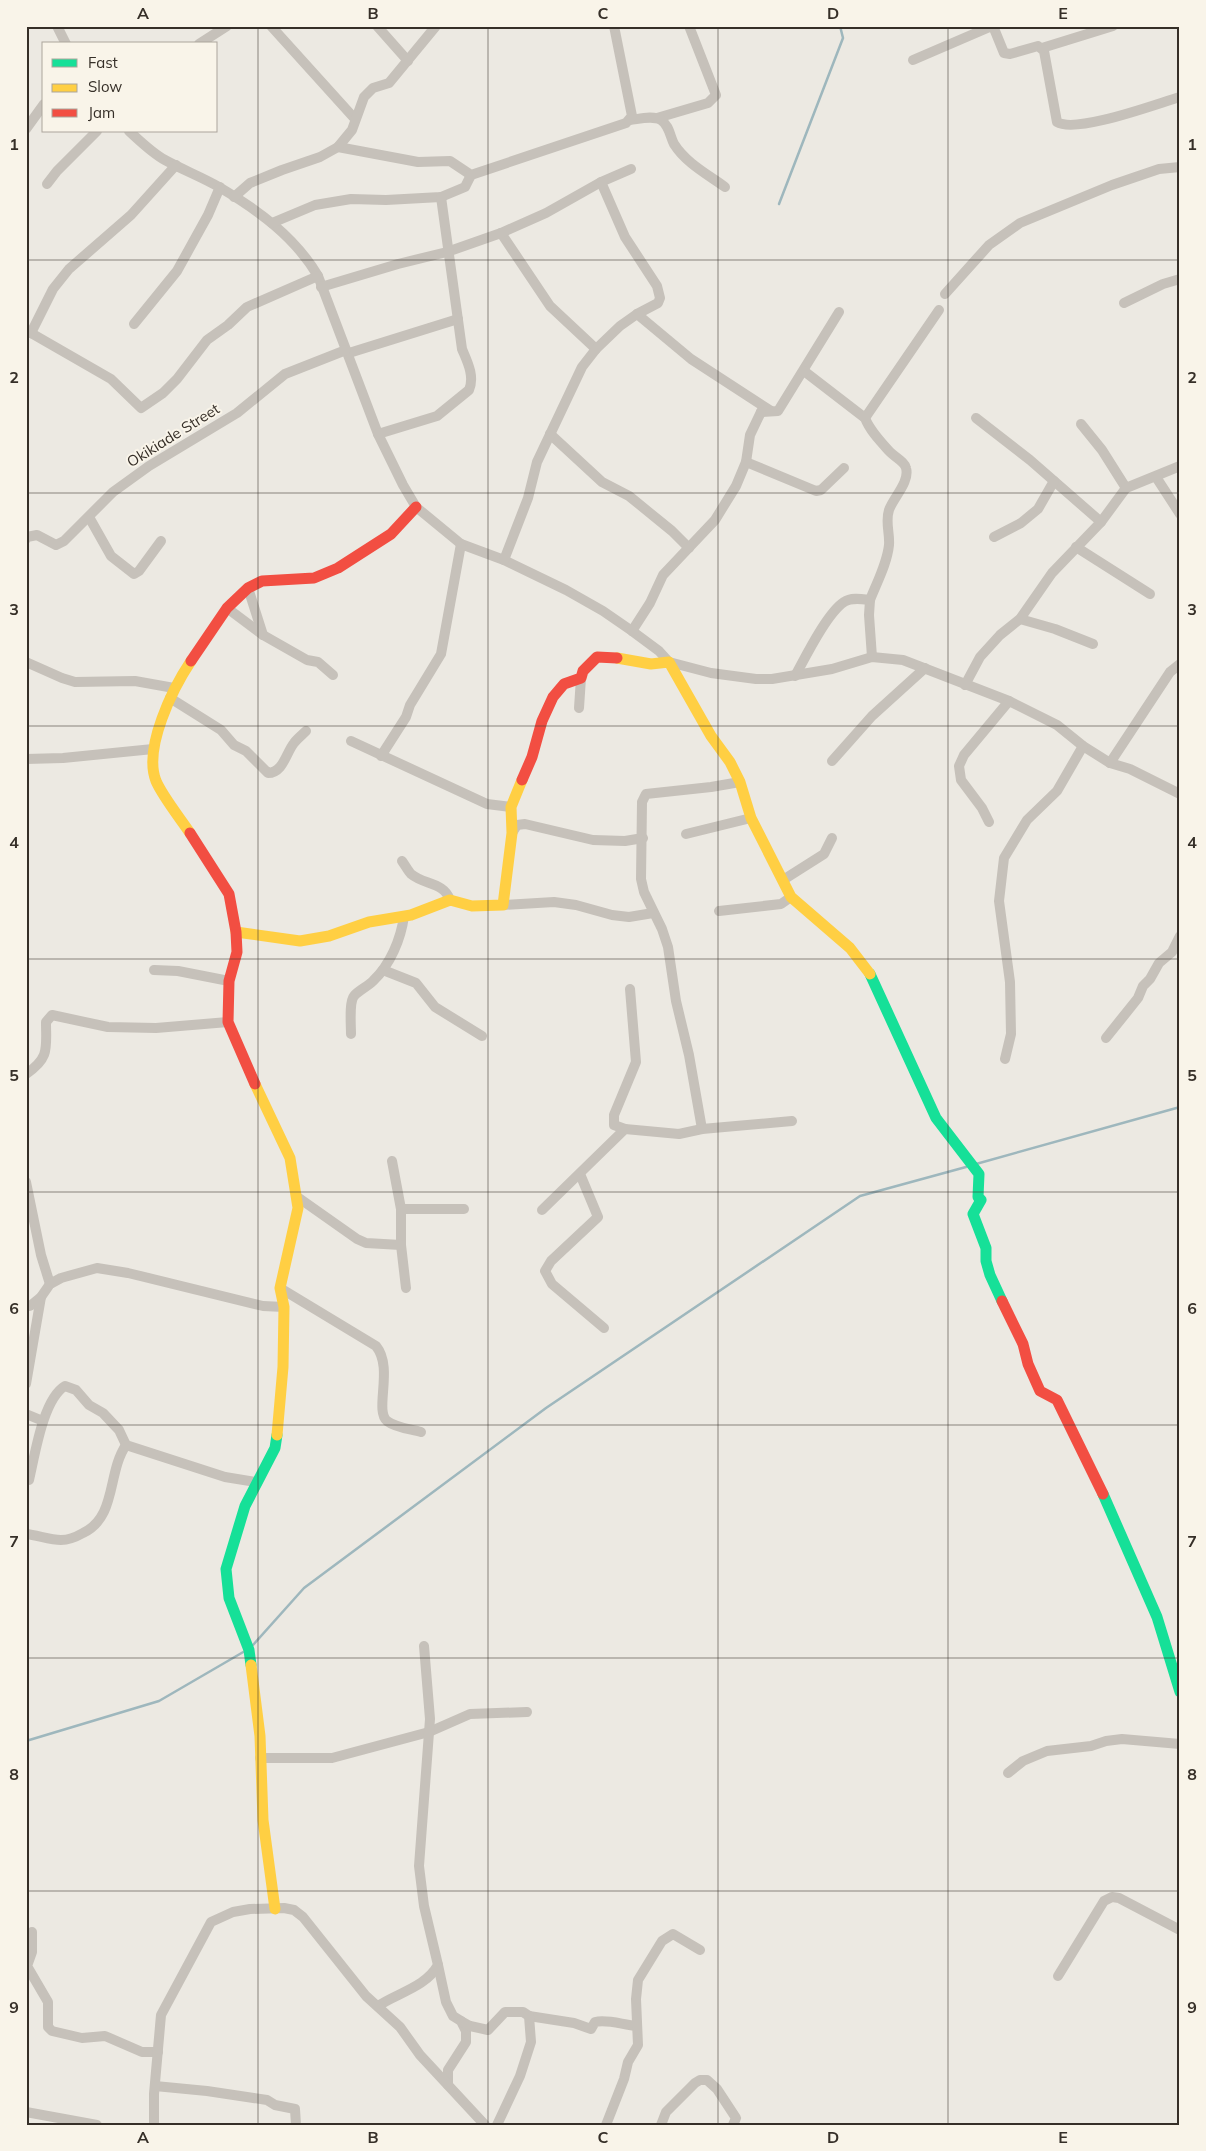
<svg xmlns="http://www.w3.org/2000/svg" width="1206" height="2151" viewBox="0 0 1206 2151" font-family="Mulish,sans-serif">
	<rect width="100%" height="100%" fill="#ece9e2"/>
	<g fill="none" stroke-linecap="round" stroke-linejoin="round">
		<g stroke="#9eb7bd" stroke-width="2.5">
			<path d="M779 204 843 38 840 26"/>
			<path d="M976 1164 1180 1107"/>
			<path d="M253 1645 304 1588 546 1408 860 1196 966 1167"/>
			<path d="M26 1741 159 1701 245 1651"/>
		</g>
		<g stroke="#c6c1ba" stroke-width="10">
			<path d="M57 26 66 44"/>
			<path d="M271 26 355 119"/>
			<path d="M377 26 408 61"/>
			<path d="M993 26 1004 53 1010 54 1038 46 1044 51 1057 122C1076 134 1156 104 1180 97"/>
			<path d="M199 44 227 26"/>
			<path d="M1042 48 1113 26"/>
			<path d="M913 60 992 26"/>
			<path d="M657 118 708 103 716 95 689 26"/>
			<path d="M630 120C639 119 653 115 661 120 669 125 670 136 674 144 686 163 707 174 725 187"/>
			<path d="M26 129 44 104"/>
			<path d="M129 131C140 141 152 153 165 160 183 170 202 177 219 187 258 210 295 237 318 276L378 434 403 485 416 507 461 544 504 560 566 590 603 611 632 631 659 651 669 662 711 673 756 679H772L832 669 872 657 903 660 1009 701 1057 725 1083 746 1110 763 1130 769 1180 794"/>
			<path d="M338 147 418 162 450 161 471 175 626 123 632 116 614 26"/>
			<path d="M47 184 57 171 97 131"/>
			<path d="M234 197 250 183 282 170 320 157 338 147 352 130 364 97 373 88 389 83 436 26"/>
			<path d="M272 223 315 205 351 199 386 200 441 197 465 187 471 175"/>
			<path d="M501 233 550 306 596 349"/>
			<path d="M321 287 398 264 447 252 501 233 546 213 601 182 631 169"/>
			<path d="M945 294 989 245 1020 223 1112 185 1159 169 1180 167"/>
			<path d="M1124 303 1163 284 1180 279"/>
			<path d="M637 314 691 359 771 411 761 412 778 411 839 312"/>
			<path d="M134 324 177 271 208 215 220 187"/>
			<path d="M26 331 31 333 53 289 69 269 131 215 176 165"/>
			<path d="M31 333 111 379 141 408 163 393 177 379 207 340 228 325 247 307 318 276"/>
			<path d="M349 353 458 319"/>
			<path d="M865 418 939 310"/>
			<path d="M976 418 1030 460 1101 522"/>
			<path d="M1081 424 1102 450 1126 488"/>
			<path d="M378 434 437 416 469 390C475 376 467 361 462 349L441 197"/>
			<path d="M550 434 602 482 629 496 672 531 689 548"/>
			<path d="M746 462 816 491 821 490 844 468"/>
			<path d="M1156 477 1180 514"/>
			<path d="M89 517 111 556 134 574 139 571 161 541"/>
			<path d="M994 537 1021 523 1038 509 1054 481"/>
			<path d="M26 539 27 537 37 535 56 545 64 541 113 492 149 466 237 413 285 374 346 350"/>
			<path d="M1076 547 1150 594"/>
			<path d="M504 560 528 498 537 462 582 367 596 349 620 326 637 314 658 303 660 298 657 286 625 237 601 182"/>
			<path d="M248 588 263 635"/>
			<path d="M870 600 869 615 872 657"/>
			<path d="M227 608 263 635 307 660 318 662 333 675"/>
			<path d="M1020 619 1055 629 1093 644"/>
			<path d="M632 631 650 603 663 575 715 520 736 486 746 462 750 435 761 412"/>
			<path d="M26 662 62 678 75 682 135 681 174 688"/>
			<path d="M795 676C805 658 827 613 844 602 851 597 862 599 870 600 877 582 887 564 889 545 890 533 885 522 889 510 893 498 910 482 906 468 905 462 895 457 890 452 881 442 870 431 865 418L804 371"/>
			<path d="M965 685 980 657 1000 635 1020 619 1052 573 1101 522 1126 488 1180 466"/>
			<path d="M170 698 221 730 234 745 246 751 268 773C283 773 286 753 294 743 297 739 302 735 306 731"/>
			<path d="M579 708 581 678"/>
			<path d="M351 741 487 804 511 807"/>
			<path d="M381 756 406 717 410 705 441 654 461 544"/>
			<path d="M26 759 63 758 153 749"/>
			<path d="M832 761 872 716 925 668"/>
			<path d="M1110 763 1170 672 1180 664"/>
			<path d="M989 822 982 808 961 780 959 766 964 755 1009 701"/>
			<path d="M512 833 517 825 525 824 593 840 625 841 643 838"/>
			<path d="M686 834 751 818"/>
			<path d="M402 861C405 865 408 871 411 874 424 885 444 882 450 900"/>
			<path d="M783 880 824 854 832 838"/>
			<path d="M503 905 554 902 576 905 612 915 629 917 653 913"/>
			<path d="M719 911 781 904 791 897"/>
			<path d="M154 970 178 971 229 981"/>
			<path d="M383 970 416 983 435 1007 482 1036"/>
			<path d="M351 1034C351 1025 349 1002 354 996 359 990 367 987 373 981 390 965 401 939 404 916"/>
			<path d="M1106 1038 1138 998 1143 986 1150 979 1159 963 1172 952 1180 936"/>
			<path d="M1005 1059 1011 1034 1010 982 999 901 1004 858 1027 820 1057 791 1083 746"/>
			<path d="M26 1074C50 1058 46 1048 46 1022L52 1015 108 1027 156 1028 228 1022"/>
			<path d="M625 1129 614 1125V1115L636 1062 630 989"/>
			<path d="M702 1129 689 1055 676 1001 668 947 662 929 644 892 641 879 642 802 646 794 711 787 740 782"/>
			<path d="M392 1161 401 1209V1245L406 1288"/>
			<path d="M580 1174 598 1217 551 1261 545 1271 552 1284 604 1328"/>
			<path d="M26 1182 41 1255 50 1284"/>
			<path d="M296 1196 357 1239 366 1243 401 1245"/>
			<path d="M401 1209H464"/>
			<path d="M542 1210 625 1129 679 1134 702 1129 792 1121"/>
			<path d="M280 1288 376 1346C394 1368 374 1410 387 1421 396 1428 411 1429 421 1432"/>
			<path d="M26 1306H30L41 1297 50 1284 61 1278 97 1268 128 1273 263 1306 284 1307"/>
			<path d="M26 1384 41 1297"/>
			<path d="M26 1414 43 1421"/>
			<path d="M29 1480C35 1455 43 1399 65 1386L76 1390 89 1405 103 1413 119 1430 126 1445"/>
			<path d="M26 1534C37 1535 50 1540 61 1540 69 1540 76 1537 83 1533 117 1517 107 1473 126 1445L225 1477 256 1482"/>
			<path d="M260 1758H332L429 1732 470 1714 527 1712"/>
			<path d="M1008 1773 1023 1761 1047 1751 1091 1746 1106 1741 1122 1739 1180 1744"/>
			<path d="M32 1932V1952L27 1966 48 2002V2027L52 2031 82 2038 105 2036 142 2052H158"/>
			<path d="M438 1965 446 2002 453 2016 461 2021 466 2031V2042L448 2070V2085"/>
			<path d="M1058 1976 1104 1901 1112 1897 1119 1898 1180 1930"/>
			<path d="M378 2006C397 1993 426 1987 438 1965L424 1906 419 1866 430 1719 424 1646"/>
			<path d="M529 2016 574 2023 591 2029 595 2022C608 2019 623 2025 637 2026"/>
			<path d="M461 2021 470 2026 488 2030 505 2012H523L529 2016 531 2042 520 2076 497 2125"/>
			<path d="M155 2086 207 2091 267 2100 275 2105 295 2109 296 2125"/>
			<path d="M26 2112 97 2125"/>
			<path d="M154 2125V2094L161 2015 211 1922 233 1912 250 1909 284 1908 294 1910 303 1917 366 1996 400 2027 420 2055 485 2125"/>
			<path d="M606 2125 624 2079 628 2062 638 2045 636 1999 638 1980 662 1941 673 1934 700 1950"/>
			<path d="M661 2125 666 2112 695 2083 700 2080H707L717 2089 736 2118 733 2125"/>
		</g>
		<g stroke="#16e098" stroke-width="11">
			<path d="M870 974 936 1118 979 1174 978 1197 981 1200 973 1214 986 1248V1261L990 1275 1002 1301"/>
			<path d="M1103 1494 1157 1617 1180 1692"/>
			<path d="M251 1665 249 1650 229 1598 226 1569 245 1506 275 1448 277 1435"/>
		</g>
		<g stroke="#ffcf43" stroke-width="11">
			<path d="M617 658 651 664 669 662 711 736 730 762 740 782 751 818 791 897 850 948 870 974"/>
			<path d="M190 833C180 818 163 797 156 781 143 748 173 688 191 661"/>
			<path d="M236 932 300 941 329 936 369 922 411 915 450 900 472 906 503 905 512 833 511 807 522 780"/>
			<path d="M255 1084 290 1158 298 1208 280 1288 284 1307 283 1367 277 1435"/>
			<path d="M251 1665 260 1736 263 1820 275 1909"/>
		</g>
		<g stroke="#f24e42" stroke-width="11">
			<path d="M191 661 227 608 248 588 262 581 314 578 338 568 391 534 416 507"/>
			<path d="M522 780 532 757 542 721 553 697 564 684 581 678 583 671 597 657 617 658"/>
			<path d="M190 833 229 894 236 932 237 952 229 981 228 1022 255 1084"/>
			<path d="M1002 1301 1023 1344 1028 1364 1040 1391 1057 1400 1103 1494"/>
		</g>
	</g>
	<path fill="none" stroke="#362f28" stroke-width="1" stroke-opacity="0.55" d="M258 26V2125M488 26V2125M718 26V2125M948 26V2125M26 260H1180M26 493H1180M26 726H1180M26 959H1180M26 1192H1180M26 1425H1180M26 1658H1180M26 1891H1180"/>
	<g text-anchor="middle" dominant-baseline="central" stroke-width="4" stroke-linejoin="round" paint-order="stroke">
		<g font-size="15" fill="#362f28" stroke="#f9f4e9">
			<text transform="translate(173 435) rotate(-32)">Okikiade Street</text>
		</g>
	</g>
	<rect width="1206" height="2151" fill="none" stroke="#f9f4e9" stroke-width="55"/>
	<rect x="42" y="42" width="175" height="90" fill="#f9f4e9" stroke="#aba59c"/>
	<rect x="52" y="59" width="25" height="8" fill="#16e098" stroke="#aba59c"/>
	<text x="88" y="68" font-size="15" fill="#362f28">Fast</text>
	<rect x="52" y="84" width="25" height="8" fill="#ffcf43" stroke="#aba59c"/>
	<text x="88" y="92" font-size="15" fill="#362f28">Slow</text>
	<rect x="52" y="109" width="25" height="8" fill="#f24e42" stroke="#aba59c"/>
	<text x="88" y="118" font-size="15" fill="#362f28">Jam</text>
	<rect x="28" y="28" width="1150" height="2096" fill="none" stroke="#362f28" stroke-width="2"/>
	<g font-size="16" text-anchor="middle" font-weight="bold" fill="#362f28">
		<text x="143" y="19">A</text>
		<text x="373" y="19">B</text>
		<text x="603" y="19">C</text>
		<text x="833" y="19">D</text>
		<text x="1063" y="19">E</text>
		<text x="14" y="150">1</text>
		<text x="1192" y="150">1</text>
		<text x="14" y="383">2</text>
		<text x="1192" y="383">2</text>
		<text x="14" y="615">3</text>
		<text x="1192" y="615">3</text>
		<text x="14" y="848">4</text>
		<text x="1192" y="848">4</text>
		<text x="14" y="1081">5</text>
		<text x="1192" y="1081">5</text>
		<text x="14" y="1314">6</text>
		<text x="1192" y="1314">6</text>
		<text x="14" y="1547">7</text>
		<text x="1192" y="1547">7</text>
		<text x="14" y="1780">8</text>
		<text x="1192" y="1780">8</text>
		<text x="14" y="2013">9</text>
		<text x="1192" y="2013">9</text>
		<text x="143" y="2143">A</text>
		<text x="373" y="2143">B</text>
		<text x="603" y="2143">C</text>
		<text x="833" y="2143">D</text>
		<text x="1063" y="2143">E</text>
	</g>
</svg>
